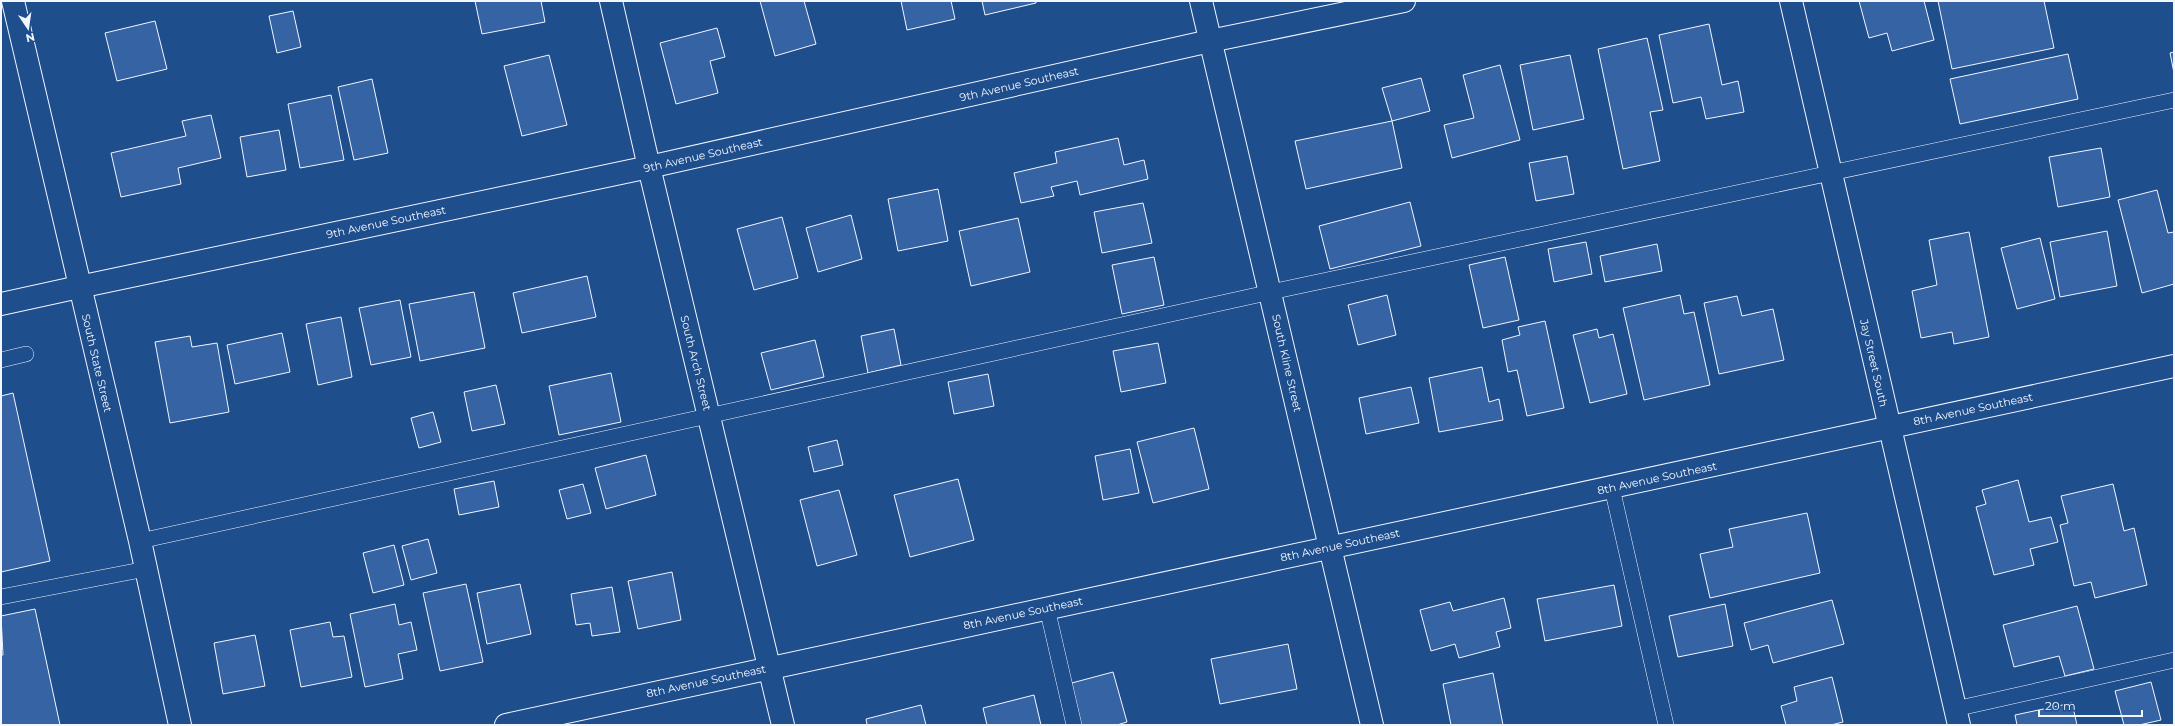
<svg xmlns="http://www.w3.org/2000/svg" width="2175" height="726" viewBox="0 0 2175 726" font-family="Montserrat,sans-serif">
	<rect width="100%" height="100%" fill="#1f4e8c"/>
	<g fill="#3563a3" stroke="#f2f6ff">
		<path d="M475 1H541L545 22 482 34Z"/>
		<path d="M760 1H804L816 44 775 56Z"/>
		<path d="M901 1H951L955 19 907 30Z"/>
		<path d="M982 1H1036V3L985 15Z"/>
		<path d="M1859 1H1924L1934 40 1892 51 1887 33 1869 38Z"/>
		<path d="M1938 1H2044L2054 48 1952 69Z"/>
		<path d="M293 11 301 47 277 53 269 16Z"/>
		<path d="M155 21 167 69 117 81 105 33Z"/>
		<path d="M1709 24 1722 85 1738 81 1744 112 1706 119 1701 97 1673 103 1659 35Z"/>
		<path d="M717 28 725 57 710 61 718 93 676 104 660 43Z"/>
		<path d="M1647 38 1663 110 1650 112 1660 161 1623 169 1598 49Z"/>
		<path d="M2174 52V73L2170 53Z"/>
		<path d="M2068 54 2078 99 1960 124 1950 79Z"/>
		<path d="M549 55 567 125 522 136 504 66Z"/>
		<path d="M1570 55 1584 119 1533 130 1520 65Z"/>
		<path d="M1500 65 1520 140 1452 158 1444 125 1474 118 1463 75Z"/>
		<path d="M1421 78 1430 111 1392 121 1382 88Z"/>
		<path d="M372 79 388 153 354 160 338 87Z"/>
		<path d="M331 95 344 160 300 168 288 104Z"/>
		<path d="M211 115 221 158 178 168 181 184 121 197 111 153 186 136 182 121Z"/>
		<path d="M1392 121 1402 168 1306 189 1295 141Z"/>
		<path d="M279 130 286 170 247 177 240 137Z"/>
		<path d="M1118 138 1124 165 1144 160 1148 179 1080 195 1077 181 1051 187 1054 196 1021 203 1014 173 1057 163 1055 152Z"/>
		<path d="M2101 148 2110 197 2058 207 2049 157Z"/>
		<path d="M1567 156 1574 194 1536 201 1529 163Z"/>
		<path d="M938 189 948 241 898 251 888 199Z"/>
		<path d="M2157 190 2168 233 2174 232V284L2142 293 2118 200Z"/>
		<path d="M1410 202 1421 246 1330 269 1319 226Z"/>
		<path d="M1143 203 1152 243 1102 253 1094 212Z"/>
		<path d="M851 215 862 259 818 272 806 228Z"/>
		<path d="M782 217 798 278 754 290 737 229Z"/>
		<path d="M1018 218 1030 272 971 286 959 231Z"/>
		<path d="M2107 231 2117 286 2060 297 2050 242Z"/>
		<path d="M1969 232 1989 337 1954 344 1952 332 1921 338 1912 291 1937 285 1929 240Z"/>
		<path d="M2040 238 2055 299 2017 309 2001 248Z"/>
		<path d="M1586 242 1592 274 1554 282 1548 249Z"/>
		<path d="M1657 244 1662 271 1605 282 1600 256Z"/>
		<path d="M1154 257 1164 305 1122 314 1112 265Z"/>
		<path d="M1505 257 1519 320 1483 328 1469 265Z"/>
		<path d="M587 276 596 317 522 333 513 293Z"/>
		<path d="M474 292 485 348 420 361 409 304Z"/>
		<path d="M1387 295 1396 335 1358 345 1348 305Z"/>
		<path d="M1680 295 1684 314 1694 312 1710 385 1644 400 1623 308Z"/>
		<path d="M1737 296 1742 316 1773 309 1784 360 1719 374 1704 303Z"/>
		<path d="M400 300 411 357 371 365 359 308Z"/>
		<path d="M341 317 352 377 318 385 306 324Z"/>
		<path d="M1545 321 1564 408 1527 416 1517 370 1508 372 1502 340 1520 335 1518 327Z"/>
		<path d="M894 329 901 365 868 373 861 336Z"/>
		<path d="M1597 329 1599 338 1613 334 1627 394 1590 403 1573 335Z"/>
		<path d="M282 333 290 372 235 384 227 345Z"/>
		<path d="M190 336 192 347 217 343 229 412 170 423 155 342Z"/>
		<path d="M815 340 824 377 771 390 761 353Z"/>
		<path d="M1158 343 1166 383 1121 392 1113 351Z"/>
		<path d="M1482 367 1489 402 1499 399 1503 420 1439 432 1429 378Z"/>
		<path d="M611 373 621 422 559 435 549 386Z"/>
		<path d="M988 374 994 406 954 414 948 382Z"/>
		<path d="M496 385 505 424 472 431 464 392Z"/>
		<path d="M1411 387 1419 423 1366 434 1359 398Z"/>
		<path d="M13 393 50 561 1 572V396Z"/>
		<path d="M433 412 441 442 419 448 411 418Z"/>
		<path d="M1194 428 1209 489 1153 503 1137 442Z"/>
		<path d="M837 440 843 465 814 472 808 447Z"/>
		<path d="M1130 449 1139 493 1103 500 1095 456Z"/>
		<path d="M646 455 656 495 606 509 595 468Z"/>
		<path d="M958 479 974 540 910 557 894 495Z"/>
		<path d="M2018 480 2029 522 2051 517 2058 542 2030 549 2034 565 1994 575 1976 507 1986 504 1982 490Z"/>
		<path d="M494 481 499 507 459 515 454 489Z"/>
		<path d="M583 484 591 513 567 519 559 490Z"/>
		<path d="M2113 484 2124 531 2134 528 2147 585 2095 598 2091 582 2074 586 2060 525 2068 523 2061 496Z"/>
		<path d="M839 490 857 555 817 566 800 500Z"/>
		<path d="M1807 513 1820 573 1710 598 1700 554 1733 547 1729 529Z"/>
		<path d="M428 539 437 573 411 580 402 546Z"/>
		<path d="M394 545 404 585 373 593 363 553Z"/>
		<path d="M672 572 681 620 638 629 628 581Z"/>
		<path d="M466 584 483 662 440 671 423 593Z"/>
		<path d="M520 584 531 634 487 644 477 593Z"/>
		<path d="M1614 585 1622 626 1545 641 1537 599Z"/>
		<path d="M612 587 620 632 592 636 590 623 576 625 571 594Z"/>
		<path d="M1504 598 1511 628 1496 632 1500 647 1459 658 1455 644 1431 651 1420 610 1450 602 1453 611Z"/>
		<path d="M1832 600 1844 644 1773 663 1768 645 1751 650 1744 623Z"/>
		<path d="M395 604 399 625 411 622 417 650 398 654 403 679 365 687 350 614Z"/>
		<path d="M1725 604 1733 646 1678 657 1669 616Z"/>
		<path d="M2077 606 2094 669 2065 676 2059 656 2014 667 2003 625Z"/>
		<path d="M35 609 60 725H1V655H3L1 616Z"/>
		<path d="M330 622 333 637 344 636 352 677 301 687 290 630Z"/>
		<path d="M255 635 265 686 223 694 214 643Z"/>
		<path d="M1288 644 1297 689 1220 704 1211 659Z"/>
		<path d="M1113 672 1127 722 1117 725H1079L1068 684Z"/>
		<path d="M1493 673 1503 725H1451L1443 684Z"/>
		<path d="M1832 677 1843 722 1831 725H1786L1781 706 1797 701 1794 687Z"/>
		<path d="M2151 682 2161 720 2139 725H2124L2115 691Z"/>
		<path d="M1034 695 1041 725H987L983 708Z"/>
		<path d="M2072 703 2077 725H2017L2015 715Z"/>
		<path d="M921 705 926 725H867L866 719Z"/>
	</g>
	<g fill="none" stroke-linecap="round" stroke-linejoin="round">
		<g stroke="#f2f6ff" stroke-width="16">
			<g id="service">
				<path d="M1 360 26 354"/>
				<path d="M1612 488 1666 725"/>
				<path d="M140 541 1271 292 2174 100"/>
				<path d="M1 597 146 569"/>
				<path d="M1047 608 1074 725"/>
				<path d="M1955 709 2174 660"/>
			</g>
		</g>
		<g stroke="#f2f6ff" stroke-width="24">
			<g id="minor">
				<path d="M611 1 649 167 783 725"/>
				<path d="M1791 1 1959 725"/>
				<path d="M1 304 79 287"/>
			</g>
		</g>
		<g stroke="#f2f6ff" stroke-width="24">
			<g id="tertiary">
				<path d="M13 1 140 541 180 725"/>
				<path d="M1201 1 1372 725"/>
				<path d="M79 287 649 167 1210 41 1404 1"/>
				<path d="M506 725 2174 366"/>
			</g>
		</g>
		<use href="#service" stroke="#1f4e8c" stroke-width="15"/>
		<use href="#minor" stroke="#1f4e8c" stroke-width="22"/>
		<use href="#tertiary" stroke="#1f4e8c" stroke-width="22"/>
	</g>
	<g text-anchor="middle" dominant-baseline="central" stroke-width="3" stroke-linejoin="round" paint-order="stroke">
		<g font-size="11" fill="#f2f6ff" stroke="#1f4e8c">
			<text transform="translate(1019 84) rotate(-13)">9th Avenue Southeast</text>
			<text transform="translate(703 155) rotate(-13)">9th Avenue Southeast</text>
			<text transform="translate(386 222) rotate(-12)">9th Avenue Southeast</text>
			<text transform="translate(97 363) rotate(77)">South State Street</text>
			<text transform="translate(696 363) rotate(76)">South Arch Street</text>
			<text transform="translate(1287 363) rotate(77)">South Kline Street</text>
			<text transform="translate(1874 363) rotate(77)">Jay Street South</text>
			<text transform="translate(1973 409) rotate(-12)">8th Avenue Southeast</text>
			<text transform="translate(1657 478) rotate(-12)">8th Avenue Southeast</text>
			<text transform="translate(1340 545) rotate(-12)">8th Avenue Southeast</text>
			<text transform="translate(1023 613) rotate(-12)">8th Avenue Southeast</text>
			<text transform="translate(706 681) rotate(-12)">8th Avenue Southeast</text>
		</g>
	</g>
	<rect width="2175" height="726" fill="none" stroke="#f2f6ff" stroke-width="4"/>
	<g transform="translate(28 28) rotate(167)" stroke="#1f4e8c" stroke-width="3" paint-order="stroke">
	<path d="M0-3L7 15L0 10L-7 15Z" fill="#f2f6ff"/>
	<text y="-6" font-size="11" font-weight="bold" text-anchor="middle" fill="#f2f6ff">N</text>
	</g>
	<path d="M2039 710v6h103v-6" fill="none" stroke="#f2f6ff" stroke-width="2"/>
	<text x="2045" y="710" font-size="12" fill="#f2f6ff" stroke="#1f4e8c" stroke-width="3" paint-order="stroke">20 m</text>
</svg>
